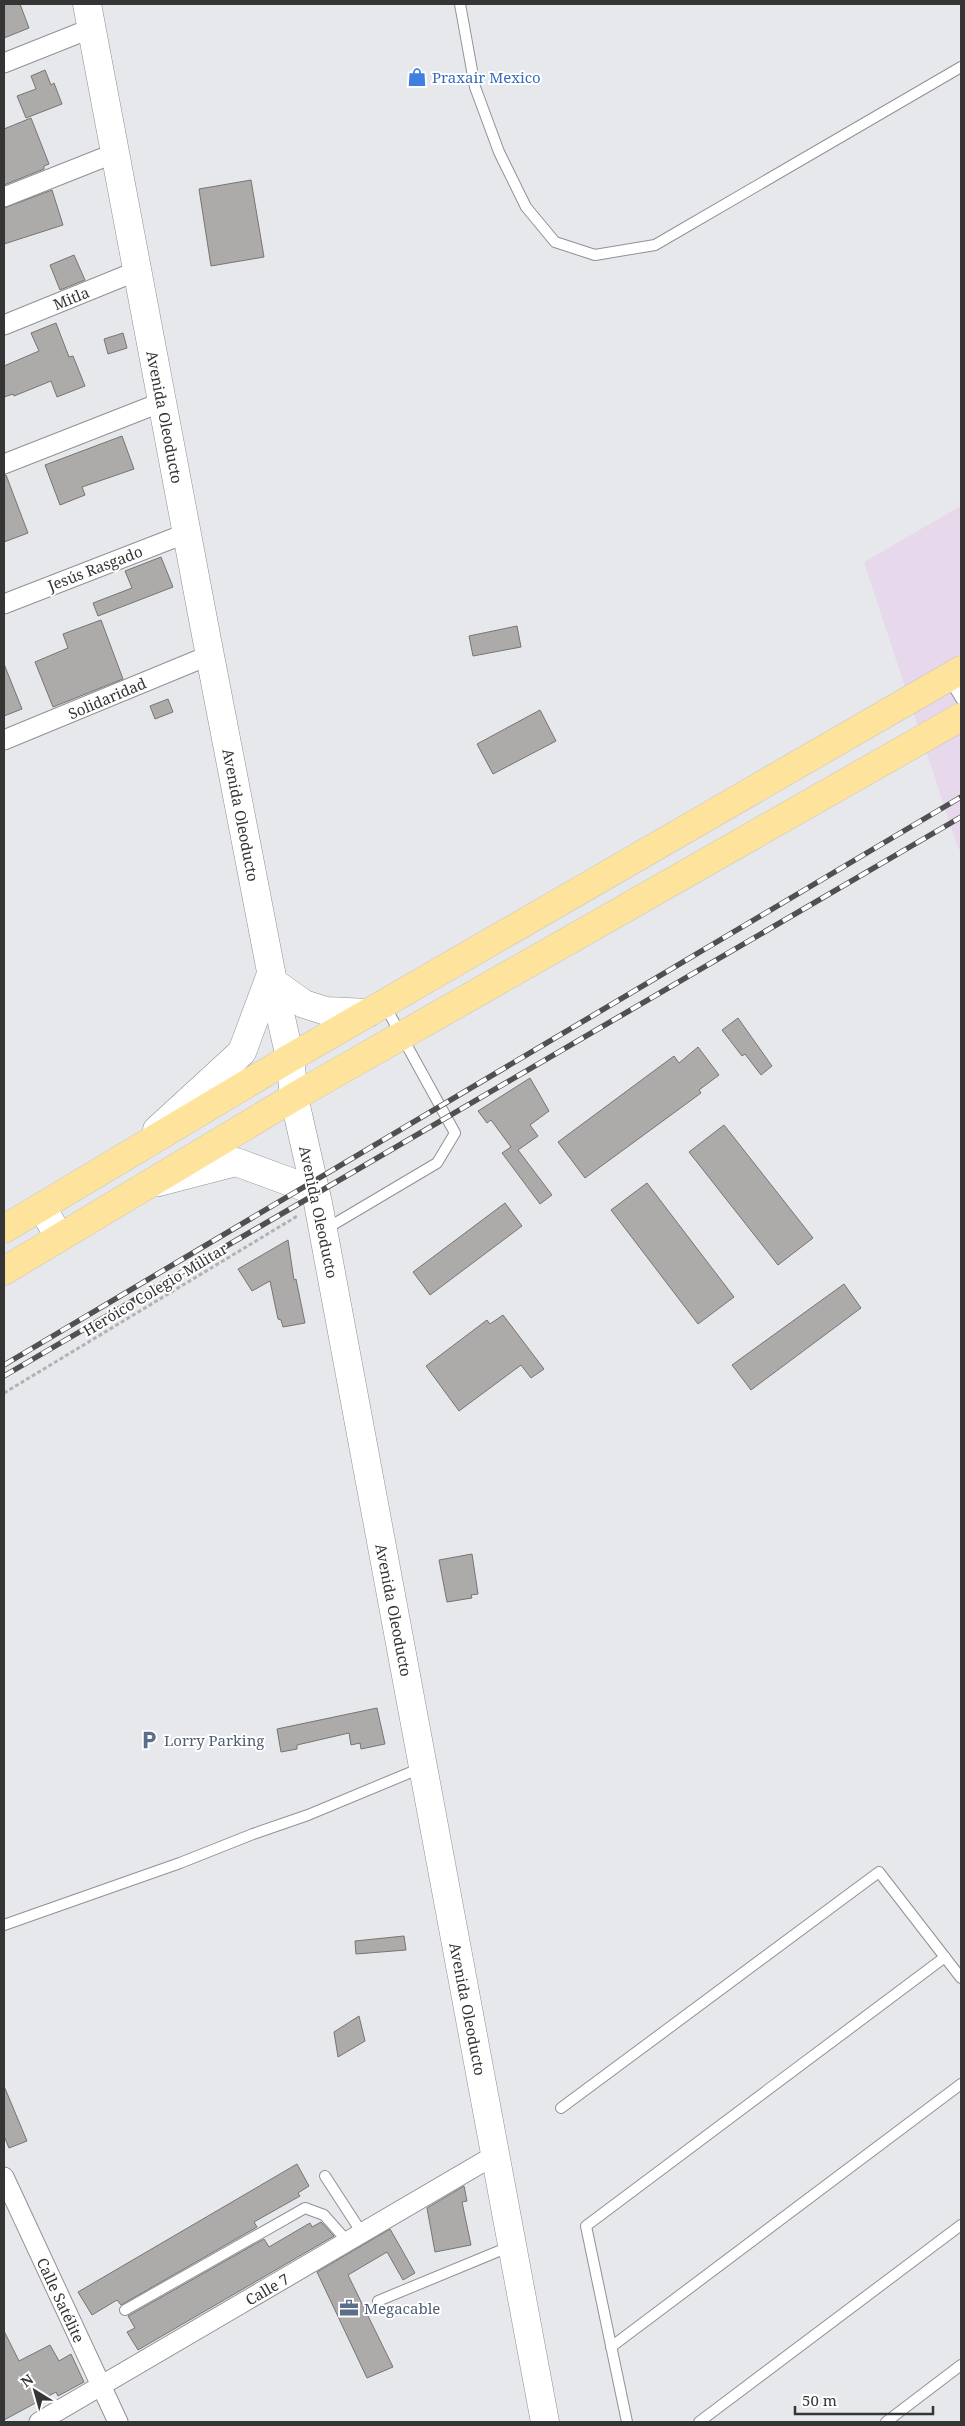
<svg xmlns="http://www.w3.org/2000/svg" width="965" height="2426" viewBox="0 0 965 2426" font-family="'Noto Serif',serif">
	<rect width="100%" height="100%" fill="#e7e8eb"/>
	<path fill="#e7d8eb" d="M961 506V853L957 845 864 562Z"/>
	<g fill="#adaba9" stroke="#777573">
		<path d="M4 4H20L29 28 4 38Z"/>
		<path d="M45 70 51 85 54 83 62 104 26 118 17 96 36 89 31 76Z"/>
		<path d="M31 118 49 164 44 166V169L4 185V129Z"/>
		<path d="M251 180 264 257 211 266 199 189Z"/>
		<path d="M52 190 63 225 4 244V208Z"/>
		<path d="M74 255 85 280 60 290 50 265Z"/>
		<path d="M56 323 69 357 73 356 85 386 57 397 51 381 14 396 13 394 4 397V366L39 351 31 333Z"/>
		<path d="M123 333 127 348 108 354 104 339Z"/>
		<path d="M122 436 134 469 82 487 85 495 60 505 45 465Z"/>
		<path d="M4 475H6L28 533 4 542Z"/>
		<path d="M161 557 173 587 98 616 93 603 132 588 125 571Z"/>
		<path d="M101 620 123 679 53 707 35 662 68 648 63 634Z"/>
		<path d="M517 626 521 647 473 656 469 636Z"/>
		<path d="M4 664 22 709 4 716Z"/>
		<path d="M168 699 173 712 155 719 150 706Z"/>
		<path d="M540 710 556 741 493 774 477 744Z"/>
		<path d="M738 1018 772 1066 761 1075 745 1054 742 1056 722 1030Z"/>
		<path d="M698 1047 719 1075 699 1090 701 1093 585 1178 558 1142 674 1056 679 1063Z"/>
		<path d="M530 1078 549 1111 530 1125 538 1136 518 1150 552 1195 540 1204 502 1153 511 1147 491 1120 487 1123 478 1111Z"/>
		<path d="M724 1125 813 1238 778 1265 689 1152Z"/>
		<path d="M647 1183 734 1297 698 1324 611 1210Z"/>
		<path d="M505 1203 522 1226 430 1295 413 1272Z"/>
		<path d="M288 1240 294 1280 296 1279 305 1323 283 1327 281 1320 278 1319 270 1281 252 1291 238 1269Z"/>
		<path d="M844 1284 861 1308 751 1390 732 1365Z"/>
		<path d="M503 1315 544 1369 531 1378 521 1365 459 1411 426 1366 487 1320 490 1324Z"/>
		<path d="M472 1554 478 1594 471 1595 472 1598 447 1602 439 1560Z"/>
		<path d="M377 1708 385 1744 361 1749 360 1743 351 1745 349 1733 297 1745V1749L281 1752 277 1729Z"/>
		<path d="M404 1936 406 1950 356 1954 355 1941Z"/>
		<path d="M359 2016 365 2041 338 2057 334 2032Z"/>
		<path d="M4 2086 27 2141 9 2148 4 2136Z"/>
		<path d="M297 2164 309 2186 298 2193 300 2196 254 2222 257 2227 121 2305 117 2300 92 2315 78 2292Z"/>
		<path d="M464 2186 467 2201 462 2202 471 2245 435 2252 427 2208Z"/>
		<path d="M321 2222 334 2236 138 2350 127 2332 135 2328 128 2316 264 2239 269 2247 310 2223 312 2227Z"/>
		<path d="M390 2229 415 2273 403 2280 387 2252 348 2275 393 2367 367 2378 317 2272Z"/>
		<path d="M4 2331 19 2361 50 2345 59 2361 71 2354 84 2382 58 2396 56 2392 4 2420Z"/>
	</g>
	<g fill="none" stroke-linecap="round" stroke-linejoin="round">
		<g stroke="#909194" stroke-width="12">
			<g id="lane">
				<path d="M460 4 475 87 499 152 526 207 555 242 595 255 655 245 961 67"/>
				<path d="M949 679 961 699"/>
				<path d="M324 1230 437 1163 455 1133 384 1004"/>
				<path d="M4 1925 180 1863 253 1834 308 1815 421 1768"/>
				<path d="M561 2108 879 1872 961 1978"/>
				<path d="M325 2176 362 2233"/>
				<path d="M378 2301 511 2246"/>
				<path d="M125 2310 305 2208 324 2215 348 2242"/>
				<path d="M611 2347 961 2084"/>
				<path d="M627 2422 586 2226 945 1957"/>
				<path d="M699 2422 961 2225"/>
				<path d="M886 2422 961 2365"/>
			</g>
		</g>
		<g stroke="#909194" stroke-width="21">
			<g id="street">
				<path d="M4 63 92 28"/>
				<path d="M4 197 115 153"/>
				<path d="M4 325 137 271"/>
				<path d="M4 464 162 402"/>
				<path d="M4 604 187 533"/>
				<path d="M4 740 210 655"/>
				<path d="M4 2177 118 2422"/>
				<path d="M39 2422 495 2155"/>
			</g>
		</g>
		<g stroke="#909194" stroke-width="29">
			<g id="secondary">
				<path d="M87 4 206 635 273 982 290 1058 294 1097 318 1203 545 2422"/>
				<path d="M273 982 304 1004 326 1011 368 1013"/>
				<path d="M157 1130 242 1052 271 974"/>
				<path d="M159 1182 236 1162 315 1191"/>
				<path d="M42 1207 59 1237"/>
			</g>
		</g>
		<g stroke="#c6c6c7" stroke-width="29">
			<g id="primary">
				<path d="M4 1229 290 1058 961 670"/>
				<path d="M4 1271 294 1097 961 717"/>
			</g>
		</g>
		<path stroke="#b1b2b4" stroke-width="3" stroke-dasharray="4 2.5" stroke-linecap="butt" d="M4 1393 299 1215"/>
		<use href="#lane" stroke="#fff" stroke-width="10"/>
		<use href="#street" stroke="#fff" stroke-width="19"/>
		<use href="#secondary" stroke="#fff" stroke-width="28"/>
		<use href="#primary" stroke="#fee39c" stroke-width="28"/>
		<g stroke="#505051" stroke-width="5.5">
			<g id="rail">
				<path d="M4 1365 961 797"/>
				<path d="M4 1376 961 817"/>
			</g>
		</g>
		<use href="#rail" stroke="#fff" stroke-width="4" stroke-dasharray="11" stroke-linecap="butt"/>
	</g>
	<defs>
		<g id="shop-bare" transform="scale(1.5)"><path d="M-5-2.5h2.3a2.7 3.5 0 0 1 5.4 0H5L5.5 6h-11ZM-1.5-2.5h3a1.5 2.3 0 0 0-3 0Z" fill="#3f7fe0" stroke="#fff" stroke-width="2.5" paint-order="stroke"/></g>
		<g id="parking-bare" transform="scale(1.5)"><path d="M-3.5-5.5H1a3.5 3.5 0 0 1 0 7H-1V5.5H-3.5ZM-1-3.4V-.6H.8a1.4 1.4 0 0 0 0-2.8Z" fill="#5c6f8a" stroke="#fff" stroke-width="2.5" paint-order="stroke"/></g>
		<g id="office-bare" transform="scale(1.5)"><path d="M-6-3h4V-5.5h4V-3h4V5H-6ZM-1-4.5V-3h2v-1.5ZM-6 0V1H6V0Z" fill="#5c6f8a" stroke="#fff" stroke-width="2.5" paint-order="stroke"/></g>
	</defs>
	<g fill-rule="evenodd">
		<use href="#shop-bare" x="417" y="77"/>
		<use href="#parking-bare" x="149" y="1740"/>
		<use href="#office-bare" x="349" y="2308"/>
	</g>
	<g text-anchor="middle" dominant-baseline="central" stroke-width="4" stroke-linejoin="round" paint-order="stroke">
		<g font-size="15" fill="#366cbe" stroke="#fff" text-anchor="start">
			<text x="432" y="77">Praxair Mexico</text>
		</g>
		<g font-size="15" fill="#353536" stroke="#fff">
			<text transform="translate(71 298) rotate(-22)">Mitla</text>
			<text transform="translate(165 417) rotate(79)">Avenida Oleoducto</text>
			<text transform="translate(95 568) rotate(-21)">Jesús Rasgado</text>
			<text transform="translate(107 698) rotate(-23)">Solidaridad</text>
			<text transform="translate(241 815) rotate(79)">Avenida Oleoducto</text>
			<text transform="translate(319 1212) rotate(78)">Avenida Oleoducto</text>
			<text transform="translate(155 1289) rotate(-31)">Heróico Colegio Militar</text>
			<text transform="translate(394 1610) rotate(79)">Avenida Oleoducto</text>
			<text transform="translate(468 2009) rotate(79)">Avenida Oleoducto</text>
			<text transform="translate(267 2289) rotate(-30)">Calle 7</text>
			<text transform="translate(61 2300) rotate(65)">Calle Satélite</text>
		</g>
		<g font-size="15" fill="#4e5e75" stroke="#fff" text-anchor="start">
			<text x="164" y="1740">Lorry Parking</text>
			<text x="364" y="2308">Megacable</text>
		</g>
	</g>
	<rect width="965" height="2426" fill="none" stroke="#353536" stroke-width="10"/>
	<g transform="translate(35 2391) rotate(323)" stroke="#ffffff" stroke-width="4" paint-order="stroke">
	<path d="M0-4L9 19L0 12L-9 19Z" fill="#353536"/>
	<text y="-8" font-size="14" font-weight="bold" text-anchor="middle" fill="#353536">N</text>
	</g>
	<path d="M795 2406v8h138v-8" fill="none" stroke="#353536" stroke-width="2.5"/>
	<text x="802" y="2406" font-size="15" fill="#353536" stroke="#ffffff" stroke-width="4" paint-order="stroke">50 m</text>
</svg>
